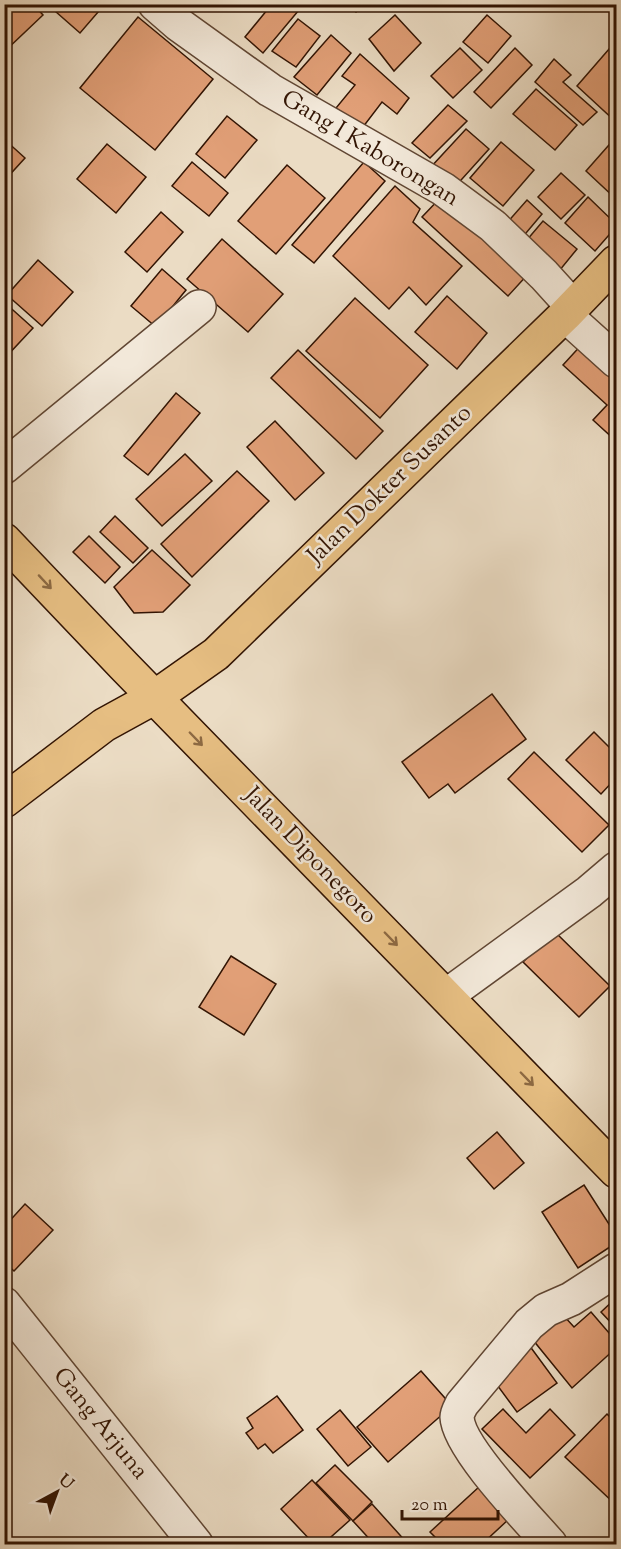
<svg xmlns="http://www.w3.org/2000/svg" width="621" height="1549" viewBox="0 0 621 1549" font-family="'Sorts Mill Goudy',serif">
	<rect width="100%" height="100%" fill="#ebdcc4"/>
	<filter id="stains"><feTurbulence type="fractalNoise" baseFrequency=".00333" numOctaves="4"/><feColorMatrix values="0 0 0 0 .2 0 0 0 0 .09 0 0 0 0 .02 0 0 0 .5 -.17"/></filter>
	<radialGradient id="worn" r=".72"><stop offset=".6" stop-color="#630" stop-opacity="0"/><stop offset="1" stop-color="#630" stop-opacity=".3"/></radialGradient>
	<g fill="#e19f77" stroke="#321403" stroke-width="1.5">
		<path d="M4 4H33L43 15 5 51Z"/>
		<path d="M47 4H105L80 33Z"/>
		<path d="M272 4H304L263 53 245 37Z"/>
		<path d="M344 4H362L356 12Z"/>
		<path d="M395 15 421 43 394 71 369 39Z"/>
		<path d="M487 15 511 36 488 63 463 42Z"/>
		<path d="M138 17 213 79 155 150 80 88Z"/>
		<path d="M298 19 320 36 296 67 272 51Z"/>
		<path d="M331 35 351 53 317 95 294 77Z"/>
		<path d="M616 41V122L577 86Z"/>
		<path d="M460 48 482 70 453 98 431 76Z"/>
		<path d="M515 48 532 65 491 108 474 92Z"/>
		<path d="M360 54 409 98 397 114 382 102 363 127 336 108 355 85 342 76Z"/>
		<path d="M554 59 571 75 563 82 597 112 583 125 535 82Z"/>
		<path d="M536 89 577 125 555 150 513 114Z"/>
		<path d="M448 105 467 121 430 158 412 143Z"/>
		<path d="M227 116 257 140 225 178 196 154Z"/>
		<path d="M466 129 489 149 453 189 430 168Z"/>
		<path d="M616 137V199L586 171Z"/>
		<path d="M4 139 25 158 4 181Z"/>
		<path d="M501 142 534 170 503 206 470 178Z"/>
		<path d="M107 144 146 177 116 213 77 179Z"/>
		<path d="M192 162 228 193 209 216 172 186Z"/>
		<path d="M364 162 385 181 314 263 292 245Z"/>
		<path d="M287 165 325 198 276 254 238 221Z"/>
		<path d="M561 173 585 195 561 219 538 197Z"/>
		<path d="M395 186 420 209 413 222 462 266 426 305 409 287 389 309 333 256Z"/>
		<path d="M443 195 529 273 508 296 422 217Z"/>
		<path d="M588 197 616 224V227L595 251 565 223Z"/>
		<path d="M527 200 542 214 521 239 505 225Z"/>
		<path d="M161 212 183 232 147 272 125 252Z"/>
		<path d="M543 221 577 249 555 276 521 247Z"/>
		<path d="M222 239 283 294 248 332 187 279Z"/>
		<path d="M38 260 73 292 42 326 7 295Z"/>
		<path d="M162 269 186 290 156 327 131 306Z"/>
		<path d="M447 296 487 333 457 369 415 332Z"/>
		<path d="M355 298 428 365 380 418 306 351Z"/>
		<path d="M4 302 33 328 4 359Z"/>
		<path d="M584 342 616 372V441L593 420 607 405 563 365Z"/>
		<path d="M298 350 383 431 356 459 271 378Z"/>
		<path d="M176 393 200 413 148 475 124 456Z"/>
		<path d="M275 421 324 473 295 500 247 447Z"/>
		<path d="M185 454 212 481 162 526 136 499Z"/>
		<path d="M237 471 269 501 192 577 161 544Z"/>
		<path d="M115 516 148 548 133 563 100 532Z"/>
		<path d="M89 536 120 567 105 583 73 552Z"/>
		<path d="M152 550 190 585 163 612 134 613 114 587Z"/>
		<path d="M492 694 526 739 455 793 448 784 429 798 402 762Z"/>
		<path d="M594 732 616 754V778L601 794 566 760Z"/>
		<path d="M534 752 609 825 582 852 508 779Z"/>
		<path d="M554 931 610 986 579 1017 523 962Z"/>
		<path d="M231 956 276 984 244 1035 199 1007Z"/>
		<path d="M497 1132 524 1163 494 1189 467 1158Z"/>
		<path d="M584 1185 616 1235V1243L578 1268 542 1212Z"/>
		<path d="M25 1204 53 1230 14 1271 4 1262V1227Z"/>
		<path d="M616 1298V1328L601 1312Z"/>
		<path d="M591 1312 616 1341V1348L572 1388 533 1340 563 1315 574 1327Z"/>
		<path d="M529 1345 557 1383 517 1412 489 1374Z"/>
		<path d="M421 1371 452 1406 388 1462 357 1427Z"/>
		<path d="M277 1396 303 1430 273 1453 265 1444 258 1449 246 1433 253 1428 247 1418Z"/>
		<path d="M503 1409 526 1433 550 1409 575 1435 530 1478 482 1429Z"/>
		<path d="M340 1410 371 1447 348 1466 317 1429Z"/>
		<path d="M607 1414 616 1423V1505L565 1457Z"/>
		<path d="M335 1465 372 1502 353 1521 316 1483Z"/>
		<path d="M312 1480 350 1520 323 1544H314L281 1509Z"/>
		<path d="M480 1486 509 1519 482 1544H442L430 1532Z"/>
		<path d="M372 1504 408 1544H374L353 1521Z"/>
		<path d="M363 1538 369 1544H355Z"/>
	</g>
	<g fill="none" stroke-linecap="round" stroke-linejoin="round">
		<g stroke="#604633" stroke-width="36">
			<g id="minor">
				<path d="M155 4 178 24 270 90 443 189 493 226 544 275 573 307"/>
				<path d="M565 315 616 361"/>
				<path d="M4 467 199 307"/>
				<path d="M446 996 589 892 616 869"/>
				<path d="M4 1304 196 1544"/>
				<path d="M550 1544C528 1519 458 1447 457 1417 457 1413 460 1408 462 1404L529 1324 546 1310 571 1299 616 1270"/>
			</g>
		</g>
		<g stroke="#321403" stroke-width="36">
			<g id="major">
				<path d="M4 540 124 666 616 1171"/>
				<path d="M4 801 104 725 155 697 216 654 565 315 616 262"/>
			</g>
		</g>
		<use href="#minor" stroke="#f2e8d9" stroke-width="33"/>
		<use href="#major" stroke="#e6be82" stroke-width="33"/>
	</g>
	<defs><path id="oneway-shaft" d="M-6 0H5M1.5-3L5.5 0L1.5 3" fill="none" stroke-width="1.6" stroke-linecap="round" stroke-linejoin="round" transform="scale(1.5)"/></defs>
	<g stroke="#8c6942">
		<use href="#oneway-shaft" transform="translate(45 582) rotate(47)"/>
		<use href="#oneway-shaft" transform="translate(196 739) rotate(46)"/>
		<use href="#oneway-shaft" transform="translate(391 939) rotate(46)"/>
		<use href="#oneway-shaft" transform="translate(527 1079) rotate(46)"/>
	</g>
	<g text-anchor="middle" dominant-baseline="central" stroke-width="5" stroke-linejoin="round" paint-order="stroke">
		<g font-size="24" fill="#321403" stroke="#f2e8d9">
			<text transform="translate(370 149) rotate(31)">Gang I Kaborongan</text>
			<text transform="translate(390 485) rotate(-44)">Jalan Dokter Susanto</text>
			<text transform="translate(310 856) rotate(46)">Jalan Diponegoro</text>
			<text transform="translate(100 1424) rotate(51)">Gang Arjuna</text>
		</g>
	</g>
	<rect width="621" height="1549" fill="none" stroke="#ebdcc4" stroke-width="24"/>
	<rect x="6" y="6" width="609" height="1537" fill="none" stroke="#321403" stroke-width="3"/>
	<rect x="12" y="12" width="597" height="1525" fill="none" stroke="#321403" stroke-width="1.5"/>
	<g transform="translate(57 1492) rotate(41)" stroke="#f2e8d9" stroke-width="4.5" paint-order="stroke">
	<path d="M0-4.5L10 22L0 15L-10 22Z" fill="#321403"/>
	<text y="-9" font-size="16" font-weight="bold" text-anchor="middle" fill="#321403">U</text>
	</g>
	<path d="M402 1510v9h96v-9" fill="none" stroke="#321403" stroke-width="3"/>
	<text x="411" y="1510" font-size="18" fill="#321403" stroke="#f2e8d9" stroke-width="4.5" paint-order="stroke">20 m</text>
	<rect width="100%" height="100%" filter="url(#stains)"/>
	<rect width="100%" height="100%" fill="url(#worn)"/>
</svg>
